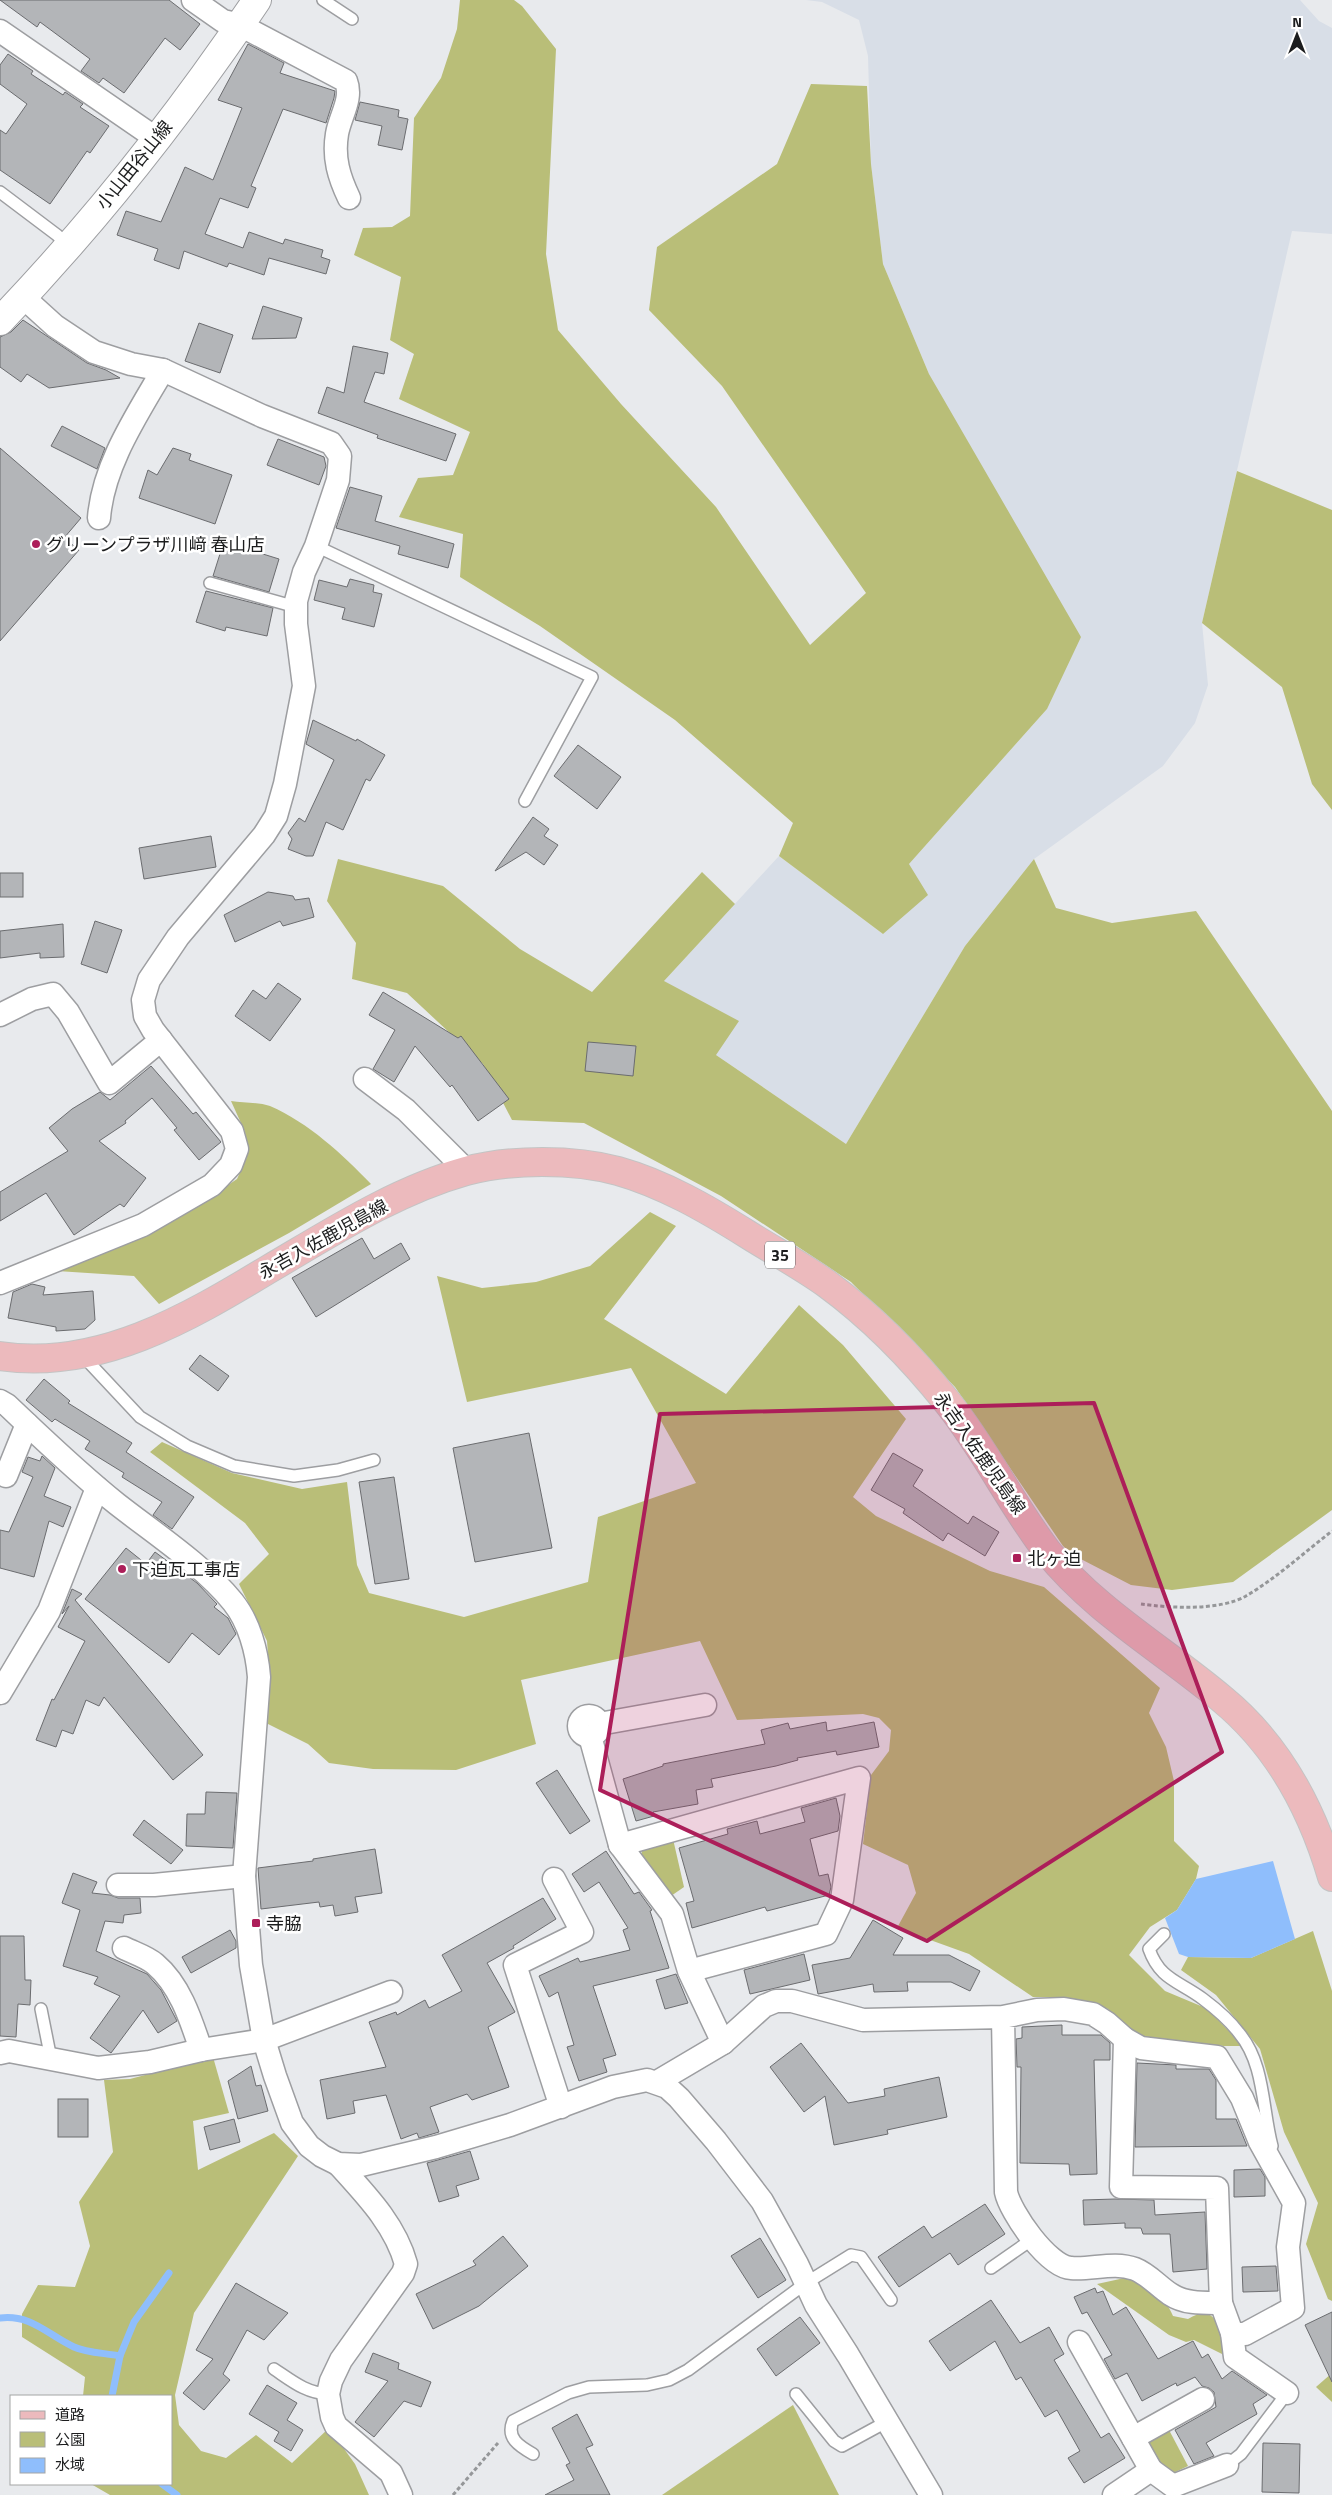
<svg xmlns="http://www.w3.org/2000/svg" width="1332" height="2495" viewBox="0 0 1332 2495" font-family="'Titillium Web','Noto Sans JP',sans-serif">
	<rect width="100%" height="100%" fill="#e8eaed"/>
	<path fill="#d8dee7" d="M806 0H1300L1319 21 1332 28V234L1292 231 1202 623 1208 685 1195 723 1163 766 1034 859 965 946 846 1144 716 1055 664 981 779 856 883 934 908 865 1047 709 929 374 883 264 871 164 868 56 859 20 822 2Z"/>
	<g fill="#b9be78">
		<path d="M460 0H514L522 6 556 49 546 254 558 330 621 404 716 507 810 645 866 593 722 386 649 310 657 247 777 164 811 84 867 86 871 164 883 264 929 374 1081 637 1047 709 909 864 928 895 883 934 779 856 793 823 675 720 540 626 460 577 463 534 399 517 418 478 453 475 470 432 399 399 414 354 390 340 401 277 354 255 363 228 392 227 410 216 414 118 441 78 457 29Z"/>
		<path d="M1237 471 1332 510V810L1312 784 1282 687 1202 623Z"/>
		<path d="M338 859 443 886 520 949 592 992 702 872 735 904 664 981 739 1021 716 1055 846 1144 965 946 1034 859 1056 908 1112 923 1196 911 1332 1111V1510L1233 1582 1172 1590 1131 1585 1075 1556 1063 1546 955 1387 851 1282 721 1196 584 1123 512 1120 483 1064 407 993 352 979 356 943 327 901Z"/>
		<path d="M231 1101C243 1103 259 1102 270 1106 309 1123 342 1154 371 1184L289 1233 159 1304 134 1276 57 1271 209 1198 237 1179 247 1157 245 1132Z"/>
		<path d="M650 1212 676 1226 604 1319 726 1394 799 1305 843 1345 906 1419 853 1497 876 1516 990 1571 1044 1587 1160 1688 1149 1713 1166 1747 1174 1781V1841L1199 1866 1196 1879 1177 1910 1150 1927 1129 1955 1165 1991 1208 2009 1243 2046H1224L1143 2038 1129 2029 1108 2009 1064 1997H1033L969 1954 897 1928 916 1893 908 1865 863 1844 871 1775 889 1751 891 1730 879 1718 863 1714 737 1720 700 1641 521 1680 536 1744 456 1770 373 1769 329 1763 308 1744 268 1724 269 1669 267 1641 239 1584 269 1554 245 1523 150 1452 162 1442 232 1473 302 1489 347 1482 357 1565 369 1593 464 1617 588 1582 598 1517 696 1483 631 1368 467 1402 437 1276 482 1288 536 1282 590 1266Z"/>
		<path d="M673 1839 684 1887 671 1896 640 1861 643 1847Z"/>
		<path d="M1313 1931 1332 1991V2301L1328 2299 1306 2244 1318 2203 1284 2132 1260 2049 1216 1995 1181 1970 1188 1957 1251 1958Z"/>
		<path d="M213 2057 229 2113 193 2121 198 2170 274 2133 298 2156 194 2313 175 2395 179 2425 201 2451 226 2458 256 2435 292 2463 329 2428 355 2464 369 2495H110L91 2484H171V2396H83L85 2377 22 2337V2314L38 2285 75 2287 90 2246 79 2202 113 2152 104 2080 130 2079Z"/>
		<path d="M1129 2277C1147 2282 1166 2298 1173 2316L1188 2319C1219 2300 1221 2334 1224 2355L1194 2340 1186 2342 1169 2335 1097 2284Z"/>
		<path d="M1332 2373V2402L1316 2387Z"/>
		<path d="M793 2405 839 2495H662Z"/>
		<path d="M1169 2430 1188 2466 1169 2475 1162 2469 1148 2440Z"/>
	</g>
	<path fill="#8fbefc" d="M1273 1861 1295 1939 1251 1958 1188 1957 1179 1954 1165 1918 1177 1910 1196 1879Z"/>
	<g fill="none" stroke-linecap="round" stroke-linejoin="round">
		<g stroke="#8fbefc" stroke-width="7">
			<path d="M0 2318C31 2314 48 2335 74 2347 87 2353 105 2353 120 2356"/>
			<path d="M112 2396 120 2356 134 2322 169 2273"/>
			<path d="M162 2484 177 2495"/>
		</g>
	</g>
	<g fill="#b3b5b8" stroke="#6b6c6f">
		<path d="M0 0H169L200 24 180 50 165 38 124 93 103 78 99 83 81 71 90 59 40 22 37 27Z"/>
		<path d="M248 44 284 63 280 73 335 91 334 98 326 123 283 109 251 186 256 188 248 208 220 198 205 234 243 248 249 232 283 244 285 239 323 250 321 257 330 260 326 274 269 258 264 275 229 263 227 267 184 251 179 269 154 260 158 249 117 235 126 211 161 222 185 167 213 180 242 108 218 100Z"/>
		<path d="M8 54 33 71 31 74 63 95 65 92 83 104 80 107 109 126 90 153 87 151 50 204 0 170V130L6 134 27 104 0 84V65Z"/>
		<path d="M360 102 399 110 398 117 408 119 402 150 378 145 382 126 355 120Z"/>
		<path d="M263 306 302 318 296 338 252 339Z"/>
		<path d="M23 320 87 363 106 370 120 378 49 388 27 374 21 382 0 367V337L11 332Z"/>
		<path d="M199 323 233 335 220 373 185 361Z"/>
		<path d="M353 346 388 353 384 374 375 372 364 402 456 434 446 461 377 438 378 435 318 413 327 387 344 393Z"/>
		<path d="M62 426 105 448 97 469 51 446Z"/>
		<path d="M278 439 324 457 326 466 319 485 267 465Z"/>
		<path d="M0 448 81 518 64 538 79 550 0 641Z"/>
		<path d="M173 448 191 454 189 460 232 475 215 524 139 498 148 470 157 475Z"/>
		<path d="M350 487 382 496 375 521 454 544 448 568 398 554 400 546 336 528Z"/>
		<path d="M225 538 251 546 250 550 279 559 269 592 213 576Z"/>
		<path d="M350 579 374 585 373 592 382 594 374 627 342 619 345 608 314 600 319 580 347 587Z"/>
		<path d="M206 591 273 608 267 636 226 627 225 631 196 622Z"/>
		<path d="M313 720 356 741 357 739 385 755 370 781 366 779 343 830 326 822 313 856H306L288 849 292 839 288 833 299 818 305 822 334 760 306 744Z"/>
		<path d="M578 745 621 777 597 809 554 776Z"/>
		<path d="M533 817 549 829 544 836 558 845 544 865 526 852 495 871Z"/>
		<path d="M211 836 216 867 144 879 139 848Z"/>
		<rect x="0" y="873" width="23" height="24"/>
		<path d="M268 892 293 896 295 900 309 898 314 917 283 926 280 921 235 942 224 915Z"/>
		<path d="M95 921 122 930 107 973 81 964Z"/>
		<path d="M63 924 64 957 40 958V953L0 958V931Z"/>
		<path d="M278 983 301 999 270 1041 235 1016 253 990 266 999Z"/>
		<path d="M383 992 458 1038 461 1036 509 1099 478 1121 452 1085 450 1087 415 1046 394 1082 373 1069 395 1030 369 1015Z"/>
		<path d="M588 1042 636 1046 633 1076 585 1071Z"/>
		<path d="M151 1066 193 1114 196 1112 221 1142 199 1160 174 1130 177 1128 152 1098 125 1121 126 1123 99 1141 146 1178 124 1207 120 1204 74 1235 46 1193 0 1221V1192L68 1151 49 1128 72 1109 100 1092 110 1100Z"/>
		<path d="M362 1238 374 1259 401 1243 410 1259 316 1317 292 1278Z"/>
		<path d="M32 1284 45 1287 43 1295 93 1291 95 1320 85 1329 56 1331V1327L8 1318 13 1292Z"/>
		<path d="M200 1355 229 1376 218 1391 189 1369Z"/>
		<path d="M44 1379 70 1401 68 1403 132 1443 126 1452 194 1497 172 1529 153 1515 162 1502 122 1477 124 1473 85 1449 90 1441 55 1419 52 1422 26 1400Z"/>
		<path d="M529 1433 552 1548 475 1562 453 1448Z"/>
		<path d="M893 1453 923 1470 913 1486 968 1524 973 1516 999 1532 985 1556 948 1533 943 1541 903 1513 905 1509 871 1490Z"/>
		<path d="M42 1456 55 1468 44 1496 71 1507 63 1527 49 1521 34 1577 0 1568V1530L9 1532 33 1477 22 1472 28 1457 40 1461Z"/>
		<path d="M394 1477 409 1579 375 1584 359 1482Z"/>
		<path d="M126 1548 146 1564 155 1552 197 1583 217 1604 214 1607 228 1618 236 1634 219 1655 192 1633 169 1663 85 1599Z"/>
		<path d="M72 1589 82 1594 75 1600 203 1755 173 1780 104 1697 99 1706 86 1700 73 1734 62 1730 56 1747 36 1740 52 1699 54 1700 85 1641 58 1627 69 1606 62 1614Z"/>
		<path d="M826 1722 827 1731 874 1722 879 1747 837 1755 836 1751 797 1758 798 1760 776 1766 711 1779 713 1787 696 1790 698 1804 653 1812 654 1816 636 1821 623 1779 663 1766V1764L765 1744 761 1730 788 1723 790 1729Z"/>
		<path d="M557 1770 590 1821 570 1834 536 1783Z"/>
		<path d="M206 1792 237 1793 233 1848 186 1846 187 1814H205Z"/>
		<path d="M836 1798 840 1816 838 1831 810 1839 819 1876 828 1874 831 1887 829 1895 767 1911 765 1907 692 1928 686 1903 694 1901 679 1848 728 1834 727 1829 757 1821 760 1834 805 1822 801 1808Z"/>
		<path d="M144 1820 183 1850 171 1864 133 1835Z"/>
		<path d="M375 1849 382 1893 355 1897 358 1912 335 1916 333 1905 320 1907 319 1902 261 1909 258 1868 313 1861V1859Z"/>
		<path d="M606 1851 634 1894 639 1892 652 1910 650 1911 669 1968 593 1986 616 2055 603 2059 607 2072 579 2081 567 2047 574 2045 558 1992 549 1997 539 1976 578 1958 580 1962 630 1950 623 1930 628 1928 599 1882 584 1892 572 1874Z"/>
		<path d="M73 1873 97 1882 92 1893 110 1895 118 1898H140L141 1913 124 1915 123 1923 105 1921 96 1951 147 1974 161 1990 177 2021 158 2033 143 2010 111 2053 90 2038 120 1996 94 1984 98 1977 63 1966 80 1910 62 1903Z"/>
		<path d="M543 1898 556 1919 513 1946 514 1948 487 1963 515 2012 488 2027 509 2087 472 2100 467 2094 430 2107 439 2132 419 2138 417 2133 401 2139 386 2095 353 2101 355 2113 327 2119 320 2080 386 2067 369 2022 396 2012 397 2015 425 2000 429 2008 462 1991 442 1955Z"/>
		<path d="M873 1920 903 1938 893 1955H949L980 1971 970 1991 951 1982H907L908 1991 874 1992 873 1984 818 1994 812 1965 850 1958Z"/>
		<path d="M230 1930 236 1941V1948L191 1973 182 1957Z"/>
		<path d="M0 1936H24L25 1980H31L30 2005 18 2004 16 2037 0 2036Z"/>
		<path d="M804 1954 810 1980 750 1994 744 1970Z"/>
		<path d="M676 1974 688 2003 665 2009 656 1980Z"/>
		<path d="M1062 2025V2035H1101L1110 2043V2060H1094L1097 2174 1070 2175 1069 2164 1020 2163 1021 2067H1017L1016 2039 1022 2038V2027Z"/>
		<path d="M801 2043 848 2103 885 2096 884 2089 939 2077 947 2117 887 2130 888 2134 834 2145 825 2096 804 2112 770 2067Z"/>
		<path d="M1137 2063 1176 2065V2069H1209L1216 2080V2119H1236L1247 2146 1135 2147Z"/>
		<path d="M251 2066 256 2086 261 2085 268 2111 238 2119 228 2081Z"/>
		<rect x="58" y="2099" width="30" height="38"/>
		<path d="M234 2119 240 2142 210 2150 204 2127Z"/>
		<path d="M470 2151 479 2179 456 2186 459 2196 439 2202 427 2163Z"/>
		<path d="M1260 2169 1265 2177V2196L1234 2197V2170Z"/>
		<path d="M1115 2199 1154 2200 1155 2215 1205 2212 1207 2269 1173 2272 1170 2234H1143L1141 2228H1125V2223L1084 2225 1083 2200Z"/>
		<path d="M985 2204 1005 2234 958 2265 950 2253 899 2287 878 2257 924 2226 932 2238Z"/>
		<path d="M503 2236 528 2266 479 2306 433 2329 416 2294 476 2265 473 2261Z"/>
		<path d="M760 2238 786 2280 758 2298 731 2256Z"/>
		<path d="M1276 2266 1278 2291 1243 2292 1242 2267Z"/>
		<path d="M236 2283 288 2313 264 2340 247 2330 223 2374 230 2380 204 2410 183 2393 213 2359 196 2350Z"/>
		<path d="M1095 2288 1097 2293 1103 2291 1113 2315 1126 2307 1158 2359 1193 2341 1202 2358 1208 2354 1222 2379 1232 2371 1267 2395 1253 2404 1257 2414 1206 2443 1214 2456 1194 2464 1175 2430 1216 2407 1214 2392 1209 2388 1202 2386 1195 2377 1177 2386 1176 2383 1142 2401 1127 2373 1115 2379 1104 2359 1112 2355 1087 2312 1082 2314 1074 2297Z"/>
		<path d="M991 2300 1020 2343 1049 2327 1064 2354 1054 2360 1101 2438 1109 2433 1125 2458 1084 2483 1068 2458 1080 2451 1057 2410 1045 2417 1021 2377 1016 2380 995 2341 950 2371 929 2341Z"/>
		<path d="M1332 2312V2382L1305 2325Z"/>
		<path d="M800 2317 820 2343 776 2376 757 2349Z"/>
		<path d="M373 2353 399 2363 398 2369 431 2382 421 2407 404 2401 374 2437 355 2422 388 2381 365 2372Z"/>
		<path d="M267 2385 297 2403 287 2420 303 2430 291 2451 274 2441 279 2432 249 2414Z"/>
		<path d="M577 2414 593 2445 586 2448 610 2495H545L574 2480 566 2465 570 2463 552 2428Z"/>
		<path d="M1263 2443 1300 2444 1299 2493 1262 2492Z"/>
	</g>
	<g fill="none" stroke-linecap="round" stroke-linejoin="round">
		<g stroke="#9d9ea1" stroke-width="14">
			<g id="service">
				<path d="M323 0 352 19"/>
				<path d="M0 192 57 235 68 246"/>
				<path d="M316 546 592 677 525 801"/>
				<path d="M210 583 296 607"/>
				<path d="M82 1355 140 1417 187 1446 234 1466 294 1476 338 1470 374 1460"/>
				<path d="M1164 1934 1149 1949C1160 1980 1179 1981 1203 1999 1215 2008 1230 2021 1239 2033 1265 2064 1262 2109 1272 2146"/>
				<path d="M41 2009 51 2059"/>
				<path d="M991 2268 1034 2238"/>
				<path d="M274 2369C292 2381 306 2393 328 2394"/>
				<path d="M796 2394 834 2441 842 2446 888 2421"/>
				<path d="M533 2454C519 2446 506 2438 513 2421L568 2393 589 2387 647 2385 669 2380 688 2370 806 2283 851 2255 861 2257 891 2300"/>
				<path d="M1227 2465 1241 2454 1287 2393"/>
			</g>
		</g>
		<g stroke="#9d9ea1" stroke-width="25">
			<g id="minor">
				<path d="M193 0 223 21 240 25 346 81C353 99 340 116 337 134 333 158 339 177 349 198"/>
				<path d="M0 31 157 139"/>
				<path d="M99 518C103 465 137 415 163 370"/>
				<path d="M0 1015 32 999 53 994 68 1012 109 1083 161 1040"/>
				<path d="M365 1079 406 1110 467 1171"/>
				<path d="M0 1283 143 1225 212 1185 231 1165 237 1149 232 1131 153 1030 145 1016 143 1000 149 980 178 937 264 835 276 816 285 784 304 686 296 624V601L304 572 316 546 338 480 340 456 331 443 262 416 163 370 131 364 94 352 55 326 23 297"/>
				<path d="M0 1401 7 1405C43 1439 78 1473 117 1504 154 1533 204 1566 233 1602 249 1622 257 1651 259 1677L244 1876 251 1965 264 2040 275 2076 292 2123 309 2146 322 2156 338 2164 361 2165 436 2147 510 2125 613 2087 647 2080 667 2087 679 2098 716 2141 762 2201 797 2264 816 2305 848 2355 931 2495"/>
				<path d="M6 1476 27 1424"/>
				<path d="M0 1693 49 1611 97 1488"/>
				<circle cx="589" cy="1726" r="10"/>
				<path d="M599 1724 705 1705"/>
				<path d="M590 1736 620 1845"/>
				<path d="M554 1879 582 1932 515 1965 561 2107"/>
				<path d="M118 1885H154L244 1876"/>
				<path d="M124 1948C134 1953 147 1957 155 1964 180 1985 191 2020 201 2050"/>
				<path d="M689 1971 826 1934 842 1900 859 1778 620 1845 672 1914 689 1971 723 2043"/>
				<path d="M1125 2039 1121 2187 1217 2188 1221 2303"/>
				<path d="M0 2053 9 2051 98 2068 150 2062 201 2050 264 2040 391 1992"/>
				<path d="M657 2082 723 2043 764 2006 776 2001H792L863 2020 1003 2017 1037 2010 1064 2009 1093 2014 1107 2023 1125 2039 1141 2048 1217 2057 1242 2098 1260 2142 1294 2203 1288 2247 1293 2308 1245 2334 1232 2333 1221 2303C1203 2303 1185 2304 1170 2294 1158 2286 1148 2274 1135 2269 1114 2261 1092 2270 1071 2268 1048 2267 1010 2212 1006 2192L1003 2017"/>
				<path d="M338 2164C365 2194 395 2224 406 2264L403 2273 341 2360 331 2381 328 2394 332 2417 336 2426 391 2473 401 2495"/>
				<path d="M1232 2333 1235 2357 1287 2393"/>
				<path d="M1079 2342 1151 2470 1114 2495"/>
				<path d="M1133 2438 1203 2399"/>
				<path d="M1151 2470 1173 2486 1227 2465"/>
			</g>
		</g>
		<g stroke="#9d9ea1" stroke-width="30">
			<path id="secondary" d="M0 321C95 222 181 113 257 0"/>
		</g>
		<g stroke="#c4c4c4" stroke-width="30">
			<path id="primary" d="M0 1356C98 1371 188 1318 269 1269 332 1232 395 1191 466 1171 511 1159 574 1159 618 1171 664 1184 707 1209 747 1234 774 1251 802 1266 827 1284 872 1317 913 1359 948 1403 985 1449 1011 1504 1047 1551 1095 1611 1164 1650 1222 1699 1278 1745 1312 1809 1332 1877"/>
		</g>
		<g stroke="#959799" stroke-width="3" stroke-dasharray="4 2.5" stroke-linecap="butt">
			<path d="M1141 1604C1170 1608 1220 1611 1246 1596 1275 1579 1305 1552 1332 1531"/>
			<path d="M453 2495 498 2443"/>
		</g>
		<use href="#service" stroke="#fff" stroke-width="11"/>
		<use href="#minor" stroke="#fff" stroke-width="22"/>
		<use href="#secondary" stroke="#fff" stroke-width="28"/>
		<use href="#primary" stroke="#ecbabd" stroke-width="28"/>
	</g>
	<path fill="#ac1e59" fill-opacity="0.2" stroke="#ac1e59" stroke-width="4" stroke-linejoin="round" d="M1094 1403 1222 1752 927 1941 600 1790 660 1414Z"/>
	<g fill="#ac1e59" stroke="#fff" stroke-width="2">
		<circle cx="36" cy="544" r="5"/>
		<rect x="1012" y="1553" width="10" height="10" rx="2.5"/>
		<circle cx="122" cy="1569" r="5"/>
		<rect x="251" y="1918" width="10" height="10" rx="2.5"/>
	</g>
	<g text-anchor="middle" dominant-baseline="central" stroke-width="5" stroke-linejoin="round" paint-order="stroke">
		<rect fill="#fff" stroke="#606162" stroke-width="1" x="765" y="1241.5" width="30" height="27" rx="4"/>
		<g font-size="16" font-weight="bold" fill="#1c1d1e">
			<text x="780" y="1255">35</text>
		</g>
		<g font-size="18" fill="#1c1d1e" stroke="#fff">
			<text transform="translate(134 165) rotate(-51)">小山田谷山線</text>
			<text transform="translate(323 1239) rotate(-29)">永吉入佐鹿児島線</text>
			<text transform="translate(980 1453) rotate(55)">永吉入佐鹿児島線</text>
		</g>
		<g font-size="18" fill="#1c1d1e" stroke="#fff" text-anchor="start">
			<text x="46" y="544">グリーンプラザ川﨑 春山店</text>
			<text x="1027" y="1558">北ヶ迫</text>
			<text x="132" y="1569">下迫瓦工事店</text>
			<text x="266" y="1923">寺脇</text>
		</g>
	</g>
	<rect x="10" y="2395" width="162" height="90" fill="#ffffff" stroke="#a4a5a5"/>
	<rect x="20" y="2411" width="25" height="8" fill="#ecbabd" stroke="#a4a5a5"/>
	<text x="55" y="2420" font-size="15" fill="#1c1d1e">道路</text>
	<rect x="20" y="2432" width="25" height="15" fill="#b9be78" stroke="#a4a5a5"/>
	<text x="55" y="2445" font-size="15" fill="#1c1d1e">公園</text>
	<rect x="20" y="2458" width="25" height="15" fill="#8fbefc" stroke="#a4a5a5"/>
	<text x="55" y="2470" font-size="15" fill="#1c1d1e">水域</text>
	<g transform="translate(1297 35)" stroke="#ffffff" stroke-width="4" paint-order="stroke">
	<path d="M0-4L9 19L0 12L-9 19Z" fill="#1c1d1e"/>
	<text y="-8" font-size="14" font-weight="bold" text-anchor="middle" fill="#1c1d1e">N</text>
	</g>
</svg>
